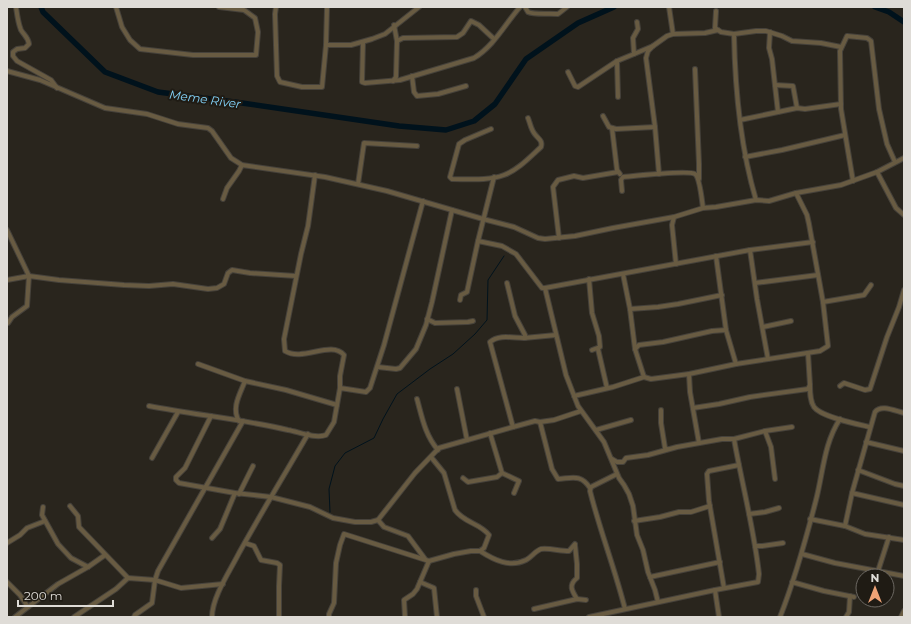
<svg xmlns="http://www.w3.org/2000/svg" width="911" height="624" viewBox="0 0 911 624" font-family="Montserrat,sans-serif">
	<rect width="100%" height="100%" fill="#29251d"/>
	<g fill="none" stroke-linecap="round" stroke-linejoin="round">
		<path stroke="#00121c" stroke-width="1" d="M330 512 329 489 335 466 345 453 374 438 383 419 397 394 430 369 453 354 475 334 487 320 488 280 504 256"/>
		<g stroke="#00121c" stroke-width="5.5">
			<path d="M41 7 43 12 105 72 158 92 242 103 399 126 446 130 474 121 495 104 526 59 578 23 614 7"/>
			<path d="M875 7 889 12 904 22"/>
		</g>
		<g stroke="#46423b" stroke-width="6">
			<g id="minor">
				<path d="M16 7C17 14 18 23 21 30 24 35 28 37 29 44L25 48 17 49 13 52V56L17 61 51 80 57 88"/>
				<path d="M116 7 122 27 130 40 140 49 193 55H256L258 32 255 18 244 10 219 7"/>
				<path d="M276 7 275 14 277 76 280 82 302 87H322L326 45 327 7"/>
				<path d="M525 7 528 12C534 15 550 13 558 14L567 7"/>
				<path d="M669 7 673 34"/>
				<path d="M716 11 715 28 718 30"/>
				<path d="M770 32 769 48 772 59 778 112"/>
				<path d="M397 41 403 38 457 37 463 33 471 21 479 25 494 39"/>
				<path d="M363 42 362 82 365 83 400 80 474 58C494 46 505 24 520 7"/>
				<path d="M326 45H351L372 39 385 34 419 7"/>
				<path d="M653 46 648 51 646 58 655 127 659 174"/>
				<path d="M634 54 653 46 667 36 673 34 705 33 718 30 721 32 734 34"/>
				<path d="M617 61 618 97"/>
				<path d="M695 69 699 164V179"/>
				<path d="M7 71 40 80 105 108 147 114 178 124 208 128 212 131 231 158 242 165 325 177 387 191 483 219 514 227 538 238 545 239 575 236 613 228 674 217 703 208 716 207 756 200 769 201 796 193 841 185 877 172 904 158"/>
				<path d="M568 72 575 86 578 87 617 61 634 54 633 38 638 29 637 22"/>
				<path d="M412 76 414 92 417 96 438 94 466 86"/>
				<path d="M393 81 396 77 397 41 394 25"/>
				<path d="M775 85 793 86 797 108"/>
				<path d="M603 116 609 127 616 129 655 127"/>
				<path d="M740 120 797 108 805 109 841 104"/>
				<path d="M612 128 617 170 620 174"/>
				<path d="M491 129 465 140 459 144 450 177 452 179C469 179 488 181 504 175 518 170 530 157 541 147 543 140 538 139 534 133 531 129 530 123 528 118"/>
				<path d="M745 157 782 150 845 135"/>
				<path d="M877 172 896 208 904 215"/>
				<path d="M315 175 308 226 301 254 284 339 285 351C303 362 331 340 344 355L340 376V388"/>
				<path d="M853 181 841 109 840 51 847 36 867 38 871 41 879 109 887 144 895 162"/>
				<path d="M358 184 364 143 417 146"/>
				<path d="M622 191 621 180 623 177C634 176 688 170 695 174 700 178 702 201 703 208"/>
				<path d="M223 199 227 188 239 171 242 165"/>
				<path d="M756 200C740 146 735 90 734 34L756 31H766L782 36 792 41 821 43 841 47"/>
				<path d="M674 217 672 225 676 264"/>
				<path d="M7 230 29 276 7 280"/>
				<path d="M559 238 553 187 558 180 574 176 583 178 618 172"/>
				<path d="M478 241 502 246 516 254 542 288H545L566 375 578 406 604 442 619 478 624 485 629 494 633 506 637 535 643 550 648 572 655 590 658 602"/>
				<path d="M750 250 757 299 768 359"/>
				<path d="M716 256 726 330 736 364"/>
				<path d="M623 274 630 309 635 349 644 377"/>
				<path d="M589 279 592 313 599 336 600 347 592 350"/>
				<path d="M507 283 515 316 525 335V338"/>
				<path d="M755 283 818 275"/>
				<path d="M545 288 750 250 813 242"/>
				<path d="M460 300 461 295 467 292 478 241 494 177"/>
				<path d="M823 302 864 295 871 285"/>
				<path d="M630 309 658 307 678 304 722 295"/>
				<path d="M427 319 435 323 468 322 473 321"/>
				<path d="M7 323H8L12 317 27 306 29 276 59 280 124 285 149 286 173 284 208 289 217 288 224 284 228 273 232 270 250 273 296 276"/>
				<path d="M763 327 791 321"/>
				<path d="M556 335C546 336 535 337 524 338 513 338 499 334 490 342L513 427 535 421 540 422 554 420 581 411"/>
				<path d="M598 349 607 388"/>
				<path d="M635 349 639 345 663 342 712 331 726 330"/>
				<path d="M198 364 245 381 286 390 337 405"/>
				<path d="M378 367 396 369 400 368 416 349 426 325 432 302 452 210"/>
				<path d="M689 374 690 392 699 443"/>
				<path d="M810 385C810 393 810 401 814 407 821 417 857 424 870 427"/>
				<path d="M840 386 844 383 865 390 870 389 887 337 899 307 904 290"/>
				<path d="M457 389 467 440"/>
				<path d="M574 396 613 387 644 377 651 379 689 374 736 364 820 351 828 346 823 302 809 224 807 215 796 193"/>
				<path d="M417 399C422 417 425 435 438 450"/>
				<path d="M149 406C195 415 242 419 288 430 299 432 315 439 326 435L334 422 340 388 366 392 370 388 384 345 423 201"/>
				<path d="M693 408 719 404 750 397 808 389 810 385 808 353"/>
				<path d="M661 410V423L665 448 667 449"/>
				<path d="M211 416 185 468 176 477V480L179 483 235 493 271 497 310 507 333 518 355 522H371L378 520 415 473 439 448 513 427"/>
				<path d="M239 421C231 408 240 394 245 381"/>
				<path d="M540 422 552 469 558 479C573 478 581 474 590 488"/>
				<path d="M596 430 631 420"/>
				<path d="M765 431 771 447 775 479"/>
				<path d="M490 433 502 473 519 481 514 493"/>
				<path d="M866 442 904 451"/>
				<path d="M152 458 178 412"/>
				<path d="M612 459 617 462H623L626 458 648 455 677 447 722 439H734L765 431 792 427"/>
				<path d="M858 470 895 484 904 486"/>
				<path d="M617 474 591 487 590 491C600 531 615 569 625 609"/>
				<path d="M463 478 468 482 497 477 502 473"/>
				<path d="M852 493 904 505"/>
				<path d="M239 494 253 466"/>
				<path d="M70 506 78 516 79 527 128 578"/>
				<path d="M43 507 42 515 58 544 71 558 88 567"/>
				<path d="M749 514 765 512 779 508"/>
				<path d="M810 519 845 526 865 534 904 540"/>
				<path d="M378 520 384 527 408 536 425 559"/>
				<path d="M634 521 660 517 679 512H691L710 506"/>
				<path d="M845 526 852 493 875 412C881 404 895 411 904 413"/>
				<path d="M212 538 220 529 235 493"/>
				<path d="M7 543 20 535 27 528 45 521"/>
				<path d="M245 543 254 546 261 560 277 563 280 565 279 586V617"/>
				<path d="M575 545 577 564V578C568 585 572 591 577 599"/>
				<path d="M755 546H762L783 543"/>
				<path d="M480 551C494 560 510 568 526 560 532 557 535 551 541 549 550 548 560 551 569 551L575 544"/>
				<path d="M802 554 835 563 904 576"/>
				<path d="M878 571 889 537"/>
				<path d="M650 577 720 562"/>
				<path d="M7 582 20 595 28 607"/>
				<path d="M420 582 434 588 437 617"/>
				<path d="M792 582 824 591 854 597"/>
				<path d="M724 588 709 501 707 474 709 471 739 465"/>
				<path d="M476 590V596L484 617"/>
				<path d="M534 609 577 599 586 600"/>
				<path d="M15 617 58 584 88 567 105 555"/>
				<path d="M74 617 116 589 128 578 155 580 181 588 223 584"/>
				<path d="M134 617 135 615 152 603 155 580 158 571 243 421"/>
				<path d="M212 617C212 597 230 571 239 553 261 513 285 474 308 434"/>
				<path d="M329 617V614L334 603 336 563 340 545 344 534 429 561 454 554 471 551H480L484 548 489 535C480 523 464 523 455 510L444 473 431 457"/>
				<path d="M405 617 404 600 413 594 417 589 429 561"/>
				<path d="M589 617 715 590"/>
				<path d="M719 617 715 590 758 582 759 574C754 529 742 484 734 439"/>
				<path d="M780 617C795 579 806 539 816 500 823 473 824 443 840 419"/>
				<path d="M846 617 849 612 850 596"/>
				<path d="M901 617 904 611"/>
			</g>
		</g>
		<use href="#minor" stroke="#685b42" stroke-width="4"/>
	</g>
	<g text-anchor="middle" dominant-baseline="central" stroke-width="4" stroke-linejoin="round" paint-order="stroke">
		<g font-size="12" font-style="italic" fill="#84d5fc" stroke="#1f1b14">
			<text transform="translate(205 99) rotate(8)">Meme River</text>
		</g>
	</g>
	<rect width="911" height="624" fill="none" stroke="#dfdcd7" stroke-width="16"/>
	<g transform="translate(875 588)"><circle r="19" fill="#1f1b14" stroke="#6c6862"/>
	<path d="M0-3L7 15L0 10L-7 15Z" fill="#efa376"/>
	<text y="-6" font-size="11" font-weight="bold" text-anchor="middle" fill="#dfdcd7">N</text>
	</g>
	<path d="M18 600v6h95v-6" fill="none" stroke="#dfdcd7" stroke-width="2"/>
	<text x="24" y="600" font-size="12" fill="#dfdcd7" stroke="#1f1b14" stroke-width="3" paint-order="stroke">200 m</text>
</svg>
